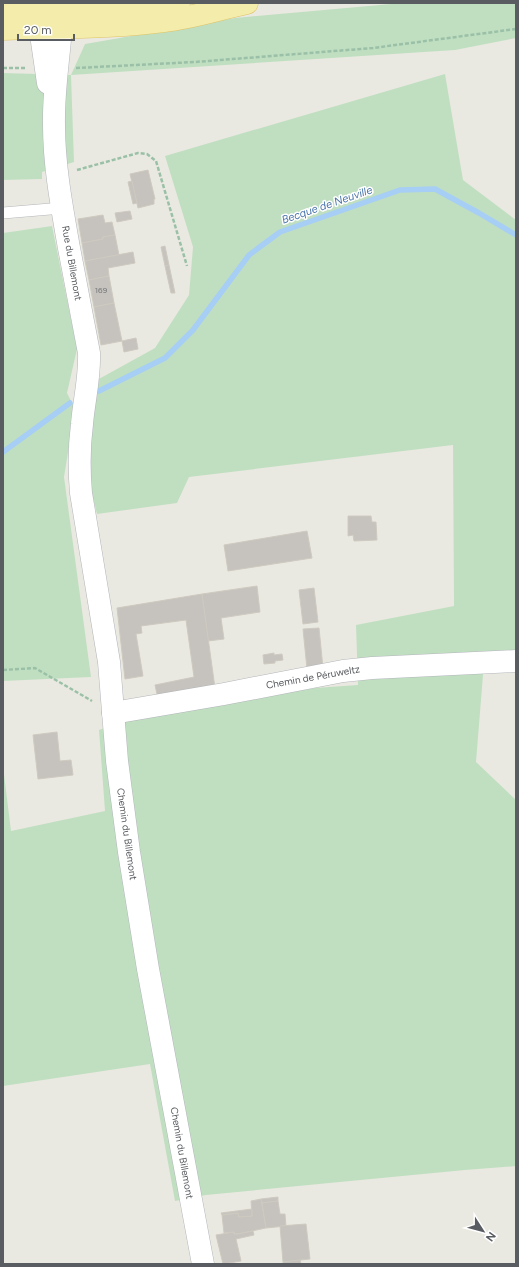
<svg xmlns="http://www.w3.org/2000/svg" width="519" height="1267" viewBox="0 0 519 1267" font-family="Figtree,sans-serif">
	<rect width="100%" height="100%" fill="#eae9e1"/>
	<g fill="#c0dfc1">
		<path d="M402 3H516V38L455 50 71 75 74 162 42 172V179L3 180V73L71 75 85 44 235 18Z"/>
		<path d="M445 74 463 180 516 220V652L487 653 483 675 476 762 516 800V1166L465 1170 206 1195 175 1201 150 1064 3 1086V766L11 831 105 811 99 730 126 720 315 688 358 685 356 625 454 606 453 445 189 477 177 503 97 514 86 469 97 380 155 348 189 295 193 247 165 156Z"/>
		<path d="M52 226 77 349 67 393 75 409 64 477 91 677 3 681V233Z"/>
	</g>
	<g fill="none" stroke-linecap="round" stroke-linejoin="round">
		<g stroke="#a7cef4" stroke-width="5.5">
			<path d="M99 391 165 358 193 330 249 255 280 232 400 190 435 189 479 213 516 235"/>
			<path d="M3 452 70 403"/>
		</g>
	</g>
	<g fill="#c6c3be" stroke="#cecac0">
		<path d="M148 170 155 199H154V204L138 208 130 174Z"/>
		<path d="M132 181 137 203 133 204 128 182Z"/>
		<path d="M130 211 132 219 117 222 115 213Z"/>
		<path d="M103 215 105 223 112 222 115 235 103 237V239L82 243 78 219Z"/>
		<path d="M115 235 119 255 85 261 82 243 103 239V237Z"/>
		<path d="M165 246 169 265 165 266 161 247Z"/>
		<path d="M133 252 135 263 108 268 109 276 89 280 85 261Z"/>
		<path d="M169 265 175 293H171L165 266Z"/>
		<path d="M109 276 114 303 94 307 89 280Z"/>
		<path d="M114 303 122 341 101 345 94 307Z"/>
		<path d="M136 338 138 349 124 352 122 341Z"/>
		<path d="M348 516H371L372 522H376L377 540 354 541 353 535 348 536Z"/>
		<path d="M307 531 312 558 228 571 224 545Z"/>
		<path d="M257 586 260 612 221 618 224 639 208 641 202 594Z"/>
		<path d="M314 588 318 622 303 624 299 590Z"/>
		<path d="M202 594 215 688 158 699 155 685 194 677 186 620 141 626 142 633 136 634 143 676 125 679 117 608Z"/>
		<path d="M319 628 323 668 307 669 303 629Z"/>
		<path d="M274 653V655L282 654 283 660 275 661V663L264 664 263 655Z"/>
		<path d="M57 732 60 761 71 760 73 775 38 779 33 735Z"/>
		<path d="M278 1197V1201L262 1203 261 1199Z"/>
		<path d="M261 1199 266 1228 238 1234H234V1232L224 1233 222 1215 238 1213 239 1217 252 1216 251 1201Z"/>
		<path d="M278 1201 280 1214H285L286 1226 266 1228 262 1203Z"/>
		<path d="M252 1209V1216L239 1217 238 1213 222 1215 221 1213Z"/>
		<path d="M306 1224 310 1259 283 1262 280 1226Z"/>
		<path d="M253 1231 254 1235 236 1239 241 1261 223 1264 216 1235 234 1232V1234H238Z"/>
		<path d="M300 1260 301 1264H283V1262Z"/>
	</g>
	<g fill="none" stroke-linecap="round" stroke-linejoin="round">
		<g stroke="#b3b6ba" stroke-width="12">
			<path id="lane" d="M3 213 62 208"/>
		</g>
		<g stroke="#b3b6ba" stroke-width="23">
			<path id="street" d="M113 713 224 694 343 671 372 668 516 661"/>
		</g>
		<g stroke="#b2b5ba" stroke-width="23">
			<g id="secondary">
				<path d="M62 9C61 48 53 86 54 125 54 166 62 208 69 248 76 283 82 318 89 353 90 378 84 400 82 424 79 447 79 470 81 493L109 662 117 761 129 852 148 969 203 1264"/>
				<path d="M40 10V28L48 83"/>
			</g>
		</g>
		<g stroke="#dfc365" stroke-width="23">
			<g id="primary">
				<path d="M3 11 109 7 179 3"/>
				<path d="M3 29C56 27 111 28 164 21 192 18 219 9 247 3"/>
			</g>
		</g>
		<g stroke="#9ac0a7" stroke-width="2.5" stroke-dasharray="4 2" stroke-linecap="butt">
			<path d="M3 68H25"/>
			<path d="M76 68 195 62 373 48 516 29"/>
			<path d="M77 170 138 153 147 154 156 161 187 266"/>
			<path d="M3 670 35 668 92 701"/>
		</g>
		<use href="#lane" stroke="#fff" stroke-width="11"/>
		<use href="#street" stroke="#fff" stroke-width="22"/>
		<use href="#secondary" stroke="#fff" stroke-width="22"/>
		<use href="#primary" stroke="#f4ecab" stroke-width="22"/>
	</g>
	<g text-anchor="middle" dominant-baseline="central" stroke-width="3" stroke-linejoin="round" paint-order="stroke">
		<g font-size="8" fill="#747678">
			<text x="101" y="290">169</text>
		</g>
		<g font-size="10" fill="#595c60" stroke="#fff">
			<text transform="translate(72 263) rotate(80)">Rue du Billemont</text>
			<text transform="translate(313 677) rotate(-10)">Chemin de Péruweltz</text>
			<text transform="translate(127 834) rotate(82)">Chemin du Billemont</text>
			<text transform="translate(182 1153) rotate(80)">Chemin du Billemont</text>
		</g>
		<g font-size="11" font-style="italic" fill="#4b75ab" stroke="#fff">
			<text transform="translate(327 205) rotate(-19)">Becque de Neuville</text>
		</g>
	</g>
	<rect width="519" height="1267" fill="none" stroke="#595c60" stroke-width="8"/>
	<g transform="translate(483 1231) rotate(126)" stroke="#ffffff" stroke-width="3" paint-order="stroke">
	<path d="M0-3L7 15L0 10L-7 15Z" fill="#595c60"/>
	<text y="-6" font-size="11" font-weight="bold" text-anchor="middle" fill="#595c60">N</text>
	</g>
	<path d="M18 34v6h56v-6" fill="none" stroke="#595c60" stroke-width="2"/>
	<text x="24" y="34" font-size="12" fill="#595c60" stroke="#ffffff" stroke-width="3" paint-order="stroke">20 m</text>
</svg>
